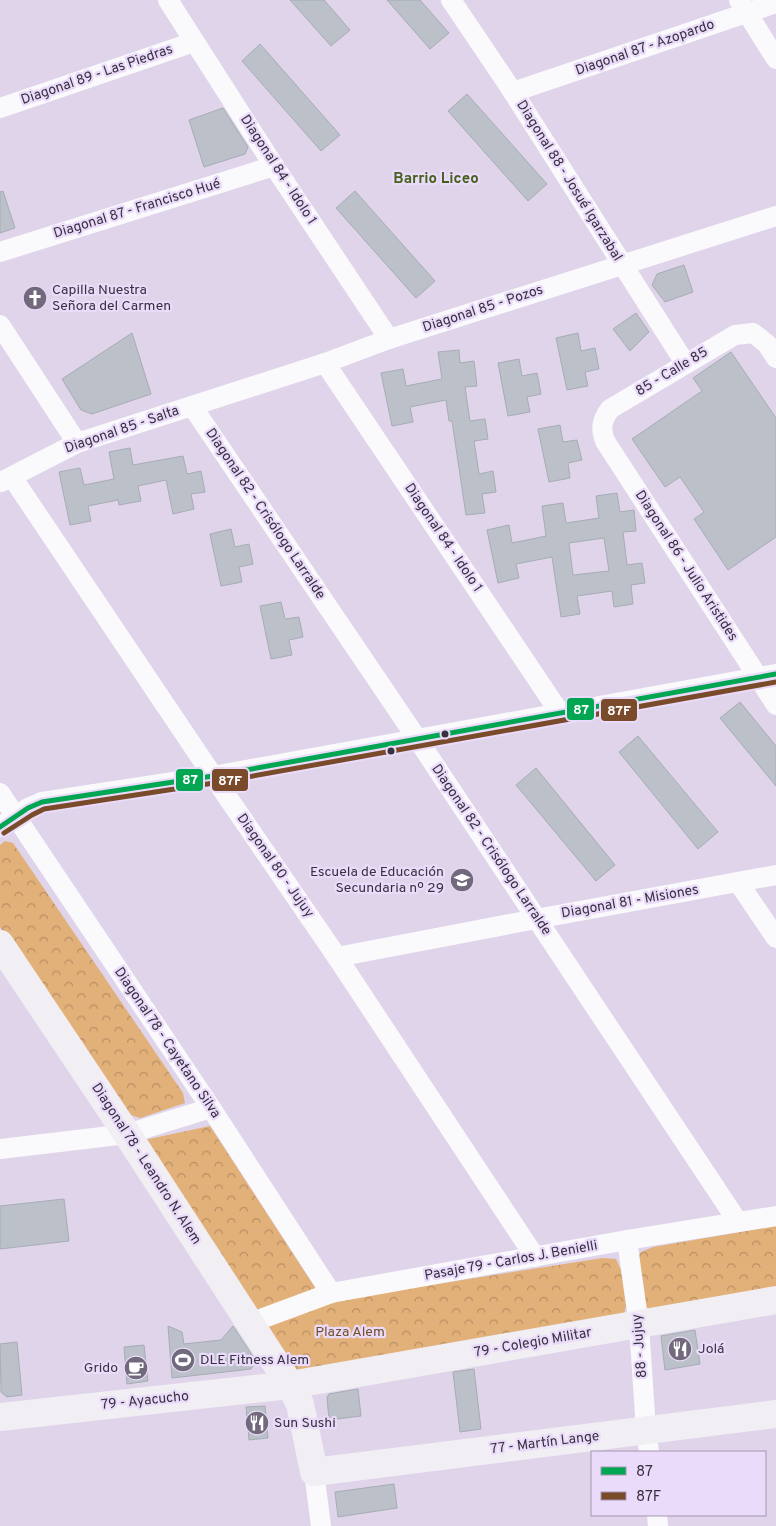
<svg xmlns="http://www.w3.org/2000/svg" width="776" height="1526" viewBox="0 0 776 1526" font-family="Overpass,sans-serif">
	<defs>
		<pattern id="park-crowns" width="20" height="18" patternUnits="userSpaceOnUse" patternTransform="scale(1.25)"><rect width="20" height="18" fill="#e2b079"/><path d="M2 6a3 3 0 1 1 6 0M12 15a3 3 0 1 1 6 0" fill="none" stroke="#b89065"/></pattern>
	</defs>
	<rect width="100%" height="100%" fill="#dfd4ea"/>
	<g fill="url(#park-crowns)">
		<path d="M5 841 13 843 183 1093 185 1103 140 1118 125 1113 0 927V845Z"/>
		<path d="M210 1126 316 1289 256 1314 144 1140Z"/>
		<path d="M776 1226V1294L649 1311 643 1302 637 1259 641 1252 653 1247Z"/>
		<path d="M602 1258 616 1259 621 1270 626 1306 623 1318 301 1375 267 1338 269 1324 342 1299Z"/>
	</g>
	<g fill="#bbc0c9" stroke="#a6acb5" fill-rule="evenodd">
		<path d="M290 0H324L350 30 331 46Z"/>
		<path d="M387 0H420L449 33 430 49Z"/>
		<path d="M260 44 340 135 321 151 242 61Z"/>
		<path d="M467 94 547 184 528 201 448 111Z"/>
		<path d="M223 108 248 147 245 154 204 167 189 120Z"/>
		<path d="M3 191 15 228 0 233V192Z"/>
		<path d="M355 191 435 281 416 298 336 208Z"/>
		<path d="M684 265 693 292 665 302 652 285 657 274Z"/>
		<path d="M636 313 649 332 630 351 613 329Z"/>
		<path d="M132 333 151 394 92 414 81 410 62 379Z"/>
		<path d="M578 333 581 351 595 348 599 369 585 372 588 386 567 390 556 338Z"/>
		<path d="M459 350 460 363 474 361 477 386 465 387 470 421 485 419 488 439 474 441 479 474 493 471 496 492 482 494 485 513 466 515 452 421H449L446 400 410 407 413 422 392 426 381 373 403 369 406 386 442 379 438 352Z"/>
		<path d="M731 352 776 418V537L728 570 694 519 704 512 680 477 665 487 632 439 702 391 693 378Z"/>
		<path d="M519 359 522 376 537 373 541 394 527 397 530 412 508 416 498 363Z"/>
		<path d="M560 425 563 442 577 440 582 460 568 463 570 478 549 482 538 429Z"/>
		<path d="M130 448 133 465 183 456 187 474 201 471 205 492 191 494 194 509 173 514 166 480 138 486 141 501 119 505 118 500 88 506 91 521 70 525 59 472 80 468 84 485 114 479 109 452Z"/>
		<path d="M617 493 620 512 634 510 636 531 623 532 627 565 642 563 645 583 631 585 633 604 614 607 612 591 577 596 580 614 561 617 552 557 516 564 519 578 498 583 487 530 509 525 512 543 546 536 542 506 563 503 566 523 599 518 596 496ZM604 538 609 571 573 575 569 543Z"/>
		<path d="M231 529 235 547 249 544 253 564 239 567 242 582 221 586 210 534Z"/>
		<path d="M281 602 285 619 299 617 303 637 289 640 292 655 271 659 260 606Z"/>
		<path d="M740 702 776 746V786L720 718Z"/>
		<path d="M638 736 718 832 698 849 619 752Z"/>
		<path d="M536 768 615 865 596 881 516 785Z"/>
		<path d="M64 1199 69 1241 0 1249V1206Z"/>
		<path d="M168 1326 182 1332 184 1344 221 1340 233 1326 256 1361 251 1369 172 1378Z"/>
		<path d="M695 1330 700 1364 665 1370 661 1336Z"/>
		<path d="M17 1342 22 1395 7 1397 1 1392 0 1344Z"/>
		<path d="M144 1345 148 1381 127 1384 124 1347Z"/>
		<path d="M474 1369 481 1429 460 1432 453 1372Z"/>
		<path d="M358 1389 361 1416 329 1420 327 1397 329 1394Z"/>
		<path d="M265 1406 268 1438 249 1440 246 1407Z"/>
		<path d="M394 1484 397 1508 338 1517 335 1492Z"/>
	</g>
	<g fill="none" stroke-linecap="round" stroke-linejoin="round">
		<g stroke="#faf9fc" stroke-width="20">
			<path d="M168 0 274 166 389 339"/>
			<path d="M451 0 513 92 685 363"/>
			<path d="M739 0 776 59"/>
			<path d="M513 92 776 3"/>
			<path d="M0 108 194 42"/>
			<path d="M0 252 274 166"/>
			<path d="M0 325 77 443"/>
			<path d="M776 358 767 344 753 333 735 335 610 409C602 420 600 428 605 441L776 705"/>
			<path d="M325 363 560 713"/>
			<path d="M192 406 418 740 738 1222"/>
			<path d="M12 477 213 776 337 957 535 1257"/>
			<path d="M1 482 77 443 325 363 389 339 776 216"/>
			<path d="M0 793 211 1108 331 1293"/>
			<path d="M0 827 28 808 42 802 213 776 776 674"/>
			<path d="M738 882 776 938"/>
			<path d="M337 957 536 919 776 875"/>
			<path d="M0 1149 127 1134 211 1108"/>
			<path d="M627 1240 639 1325 646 1430 649 1452"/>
			<path d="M250 1323 331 1293 627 1240 776 1216"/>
			<path d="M314 1472 321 1526"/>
			<path d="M657 1515 658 1526"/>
		</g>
		<g stroke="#f1eef4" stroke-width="28">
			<path d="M0 944 127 1134 290 1385 300 1404 314 1472 776 1414"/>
			<path d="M0 1417 290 1385 776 1300"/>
		</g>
		<g stroke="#eadbfa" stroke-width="9">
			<path id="bus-1" d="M0 827 28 808 42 802 213 776 776 674"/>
		</g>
		<g stroke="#eadbfa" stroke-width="9">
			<path id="bus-2" d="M4 833 32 815 44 809 214 783 776 682"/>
		</g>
		<use href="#bus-1" stroke="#00a651" stroke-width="5"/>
		<use href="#bus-2" stroke="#7a4b2a" stroke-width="5"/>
	</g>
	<defs>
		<g id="church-disc" transform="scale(1.25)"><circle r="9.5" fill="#726a7c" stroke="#eadbfa"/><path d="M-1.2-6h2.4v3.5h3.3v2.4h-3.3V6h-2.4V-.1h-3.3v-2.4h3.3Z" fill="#fff"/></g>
		<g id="school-disc" transform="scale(1.25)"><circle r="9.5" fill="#726a7c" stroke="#eadbfa"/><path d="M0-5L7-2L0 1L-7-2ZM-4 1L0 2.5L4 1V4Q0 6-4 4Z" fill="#fff"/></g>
		<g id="restaurant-disc" transform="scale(1.25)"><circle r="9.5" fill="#726a7c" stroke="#eadbfa"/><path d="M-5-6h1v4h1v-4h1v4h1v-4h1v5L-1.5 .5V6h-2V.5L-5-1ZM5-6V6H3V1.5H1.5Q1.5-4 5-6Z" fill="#fff"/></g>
		<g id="stadium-disc" transform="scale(1.25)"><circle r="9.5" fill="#726a7c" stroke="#eadbfa"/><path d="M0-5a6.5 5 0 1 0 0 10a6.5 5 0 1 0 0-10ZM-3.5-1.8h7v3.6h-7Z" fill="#fff"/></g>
		<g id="cafe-disc" transform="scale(1.25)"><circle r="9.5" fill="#726a7c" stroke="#eadbfa"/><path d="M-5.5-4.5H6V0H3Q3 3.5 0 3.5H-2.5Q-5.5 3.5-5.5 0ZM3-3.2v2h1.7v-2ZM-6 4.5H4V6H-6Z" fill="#fff"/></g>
	</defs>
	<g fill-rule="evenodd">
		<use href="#church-disc" x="35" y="298"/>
		<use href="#school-disc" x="462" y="880"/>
		<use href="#restaurant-disc" x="680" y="1349"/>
		<use href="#stadium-disc" x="183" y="1360"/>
		<use href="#cafe-disc" x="136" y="1368"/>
		<use href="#restaurant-disc" x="257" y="1423"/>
	</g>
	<g fill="#383140" stroke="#eadbfa" stroke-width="2">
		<circle cx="445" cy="734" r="4.5"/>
		<circle cx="391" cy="751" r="4.5"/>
	</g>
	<g text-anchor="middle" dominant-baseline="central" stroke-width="4.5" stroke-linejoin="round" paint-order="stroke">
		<g font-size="14" fill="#383140" stroke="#eadbfa">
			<text transform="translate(645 48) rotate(-19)">Diagonal 87 - Azopardo</text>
			<text transform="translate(97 75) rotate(-19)">Diagonal 89 - Las Piedras</text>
			<text transform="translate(278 170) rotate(57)">Diagonal 84 - Idolo 1</text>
			<text transform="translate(569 181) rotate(58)">Diagonal 88 - Josué Igarzabal</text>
			<text transform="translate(137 209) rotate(-17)">Diagonal 87 - Francisco Hué</text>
			<text transform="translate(483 309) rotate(-18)">Diagonal 85 - Pozos</text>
			<text transform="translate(672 372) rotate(-31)">85 - Calle 85</text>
			<text transform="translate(122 430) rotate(-19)">Diagonal 85 - Salta</text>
			<text transform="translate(265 514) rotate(56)">Diagonal 82 - Crisólogo Larralde</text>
			<text transform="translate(443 538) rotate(56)">Diagonal 84 - Idolo 1</text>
			<text transform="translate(686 566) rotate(57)">Diagonal 86 - Julio Aristides</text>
			<text transform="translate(491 850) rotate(56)">Diagonal 82 - Crisólogo Larralde</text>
			<text transform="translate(275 866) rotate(55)">Diagonal 80 - Jujuy</text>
			<text transform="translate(630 902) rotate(-10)">Diagonal 81 - Misiones</text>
			<text transform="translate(167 1043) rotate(56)">Diagonal 78 - Cayetano Silva</text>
			<text transform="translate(146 1164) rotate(57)">Diagonal 78 - Leandro N. Alem</text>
			<text transform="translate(511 1261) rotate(-10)">Pasaje 79 - Carlos J. Benielli</text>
			<text transform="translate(533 1343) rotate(-10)">79 - Colegio Militar</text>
			<text transform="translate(640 1346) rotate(-95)">88 - Jujuy</text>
			<text transform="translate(145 1401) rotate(-6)">79 - Ayacucho</text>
			<text transform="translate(545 1443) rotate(-7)">77 - Martín Lange</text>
		</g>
		<g font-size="14" fill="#383140" stroke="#eadbfa" text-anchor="start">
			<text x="52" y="290">Capilla Nuestra<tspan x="52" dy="16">Señora del Carmen</tspan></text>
			<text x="444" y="872" text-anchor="end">Escuela de Educación<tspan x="444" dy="16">Secundaria nº 29</tspan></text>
			<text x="698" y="1349">Jolá</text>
			<text x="200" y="1360">DLE Fitness Alem</text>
			<text x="118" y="1368" text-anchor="end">Grido</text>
			<text x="274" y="1423">Sun Sushi</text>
		</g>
		<g font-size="14" fill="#724f26" stroke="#eadbfa">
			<text x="350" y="1332">Plaza Alem</text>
		</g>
		<g font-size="15" font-weight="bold" fill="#45601b" stroke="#eadbfa">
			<text x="436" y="179">Barrio Liceo</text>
		</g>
	</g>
	<g stroke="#eadbfa" stroke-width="2">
		<rect x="566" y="697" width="29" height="24" rx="5" fill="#00a651"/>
		<rect x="600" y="698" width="38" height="24" rx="5" fill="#7a4b2a"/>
		<rect x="175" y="768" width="29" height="24" rx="5" fill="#00a651"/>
		<rect x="211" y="768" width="38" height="24" rx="5" fill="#7a4b2a"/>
	</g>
	<g font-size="14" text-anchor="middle" font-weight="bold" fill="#fff">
		<text x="581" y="714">87</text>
		<text x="619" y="715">87F</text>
		<text x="190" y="784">87</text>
		<text x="230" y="785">87F</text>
	</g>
	<rect x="591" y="1451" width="175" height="65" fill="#eadbfa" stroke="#a397b0"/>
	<rect x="601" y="1467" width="25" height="8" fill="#00a651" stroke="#a397b0"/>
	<text x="636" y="1476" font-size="15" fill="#383140">87</text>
	<rect x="601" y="1492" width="25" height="8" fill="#7a4b2a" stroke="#a397b0"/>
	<text x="636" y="1501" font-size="15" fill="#383140">87F</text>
</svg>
